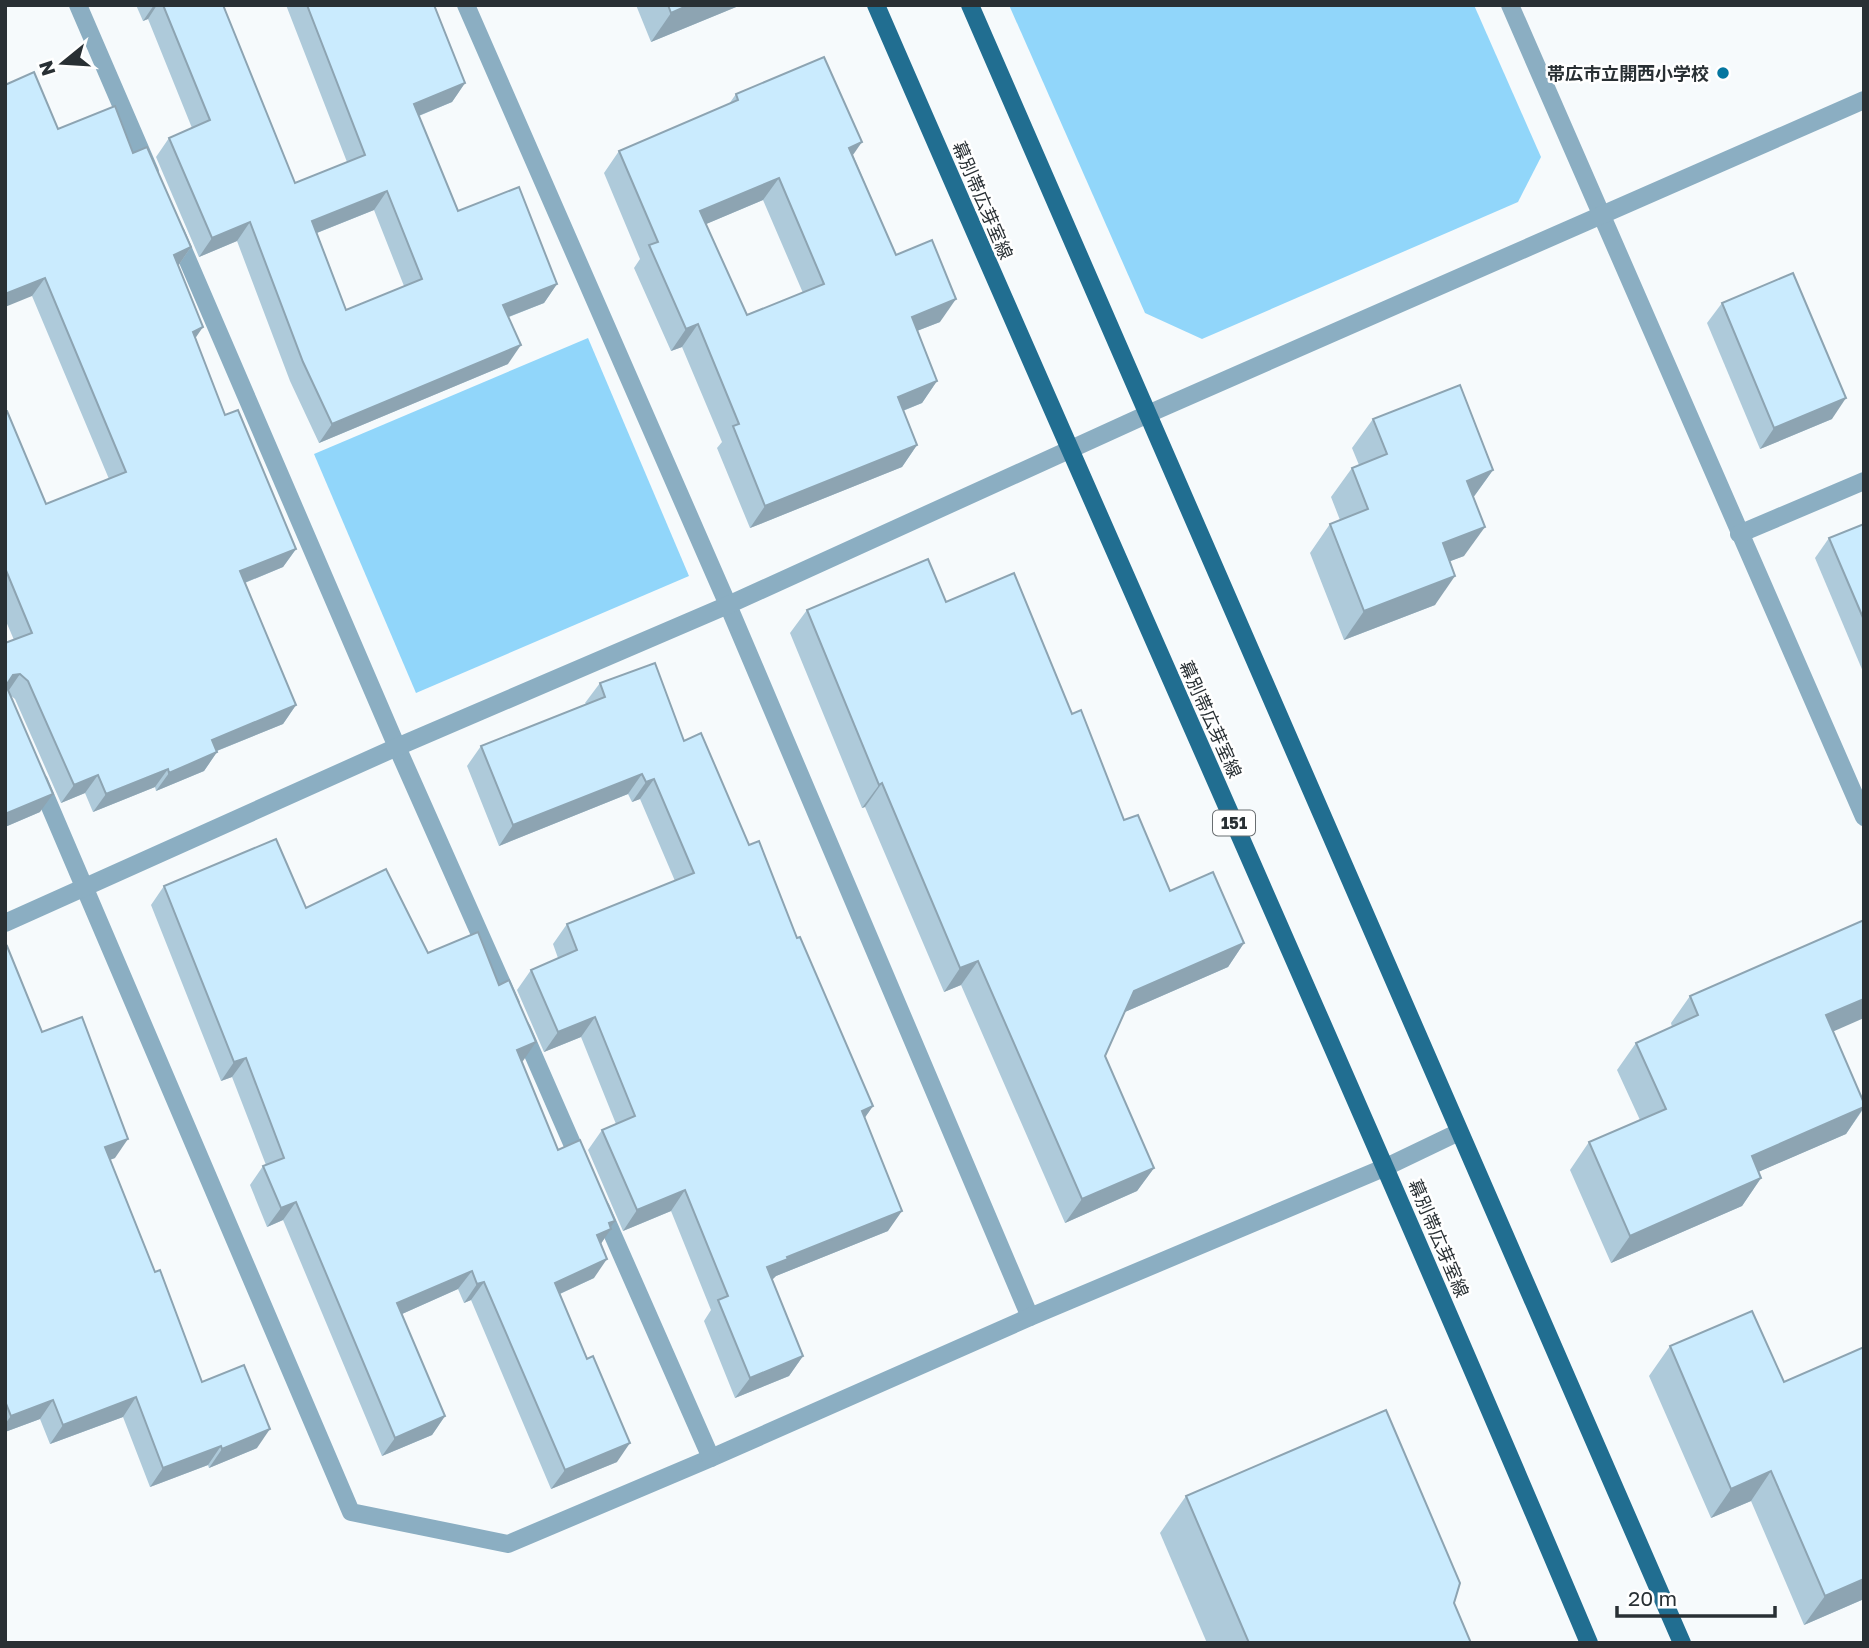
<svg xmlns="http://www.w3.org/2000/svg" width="1869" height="1648" viewBox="0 0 1869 1648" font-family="'Golos Text','Noto Sans JP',sans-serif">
	<rect width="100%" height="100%" fill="#f6fafc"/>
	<g fill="#91d6fa">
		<path d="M1009 5H1474L1541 157 1518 202 1202 339 1145 313Z"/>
		<path d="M588 338 689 576 416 693 314 454Z"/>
	</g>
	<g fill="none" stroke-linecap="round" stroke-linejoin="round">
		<g stroke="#8baec2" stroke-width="18">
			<path d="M78 5 150 172"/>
			<path d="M466 5 728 605 1030 1317"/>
			<path d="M1510 5 1864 817"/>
			<path d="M176 233 397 747 511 1004"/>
			<path d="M1739 534 1864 481"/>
			<path d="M39 781 351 1512 508 1544 711 1458 1030 1317 1386 1167 1459 1132"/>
			<path d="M5 923 397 747 728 605 1148 414"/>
			<path d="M522 1029 581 1164"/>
			<path d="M601 1208 711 1458"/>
		</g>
		<path stroke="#8baec2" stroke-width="18" d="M1148 414 1864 100"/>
		<g stroke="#216e91" stroke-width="18">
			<path d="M876 5C1113 552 1357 1094 1589 1643"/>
			<path d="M970 5 1682 1643"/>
		</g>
	</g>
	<g fill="#aecada" fill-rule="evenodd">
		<path d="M136 5H223L295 183 347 162 286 5H434L465 83 452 102 419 116 458 211 557 284 544 303 509 317 508 364 319 443 290 381 237 241 199 257 156 157 169 138 192 128 148 19 143 21ZM374 210 404 286 346 310 317 233Z"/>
		<path d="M636 5H741L651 42Z"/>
		<path d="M736 94 853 155 896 255 940 322 917 331 937 381 922 403 903 411 917 445 902 467 750 528 717 448 722 442 682 347 671 351 634 268 640 259 604 173 619 151 729 104ZM763 200 803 293 747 315 706 224Z"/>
		<path d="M58 129 133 153 191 247 178 266 195 338 225 415 296 549 283 567 245 583 296 705 283 724 217 751V752L204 771 156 791 155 787 93 812 85 793 61 803 15 699 10 695 40 812 5 827V643L14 640 5 619V411L46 504 109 479 32 296Z"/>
		<path d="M1722 303 1832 419 1760 449 1707 323Z"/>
		<path d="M1373 419 1493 470 1473 498 1464 556 1450 561 1435 605 1344 640 1310 553 1330 524 1340 520 1331 497 1352 468 1359 465 1352 448Z"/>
		<path d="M1864 524V674L1815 558 1829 538Z"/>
		<path d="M946 602 1072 714 1124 820 1170 891 1244 943 1228 967 1125 1012 1105 1056 1154 1168 1137 1191 1065 1223 961 985 944 992 865 807 862 808 790 633 807 610Z"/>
		<path d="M600 683 684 741 749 845 797 938 873 1106 865 1117 888 1231 776 1276 772 1279 803 1356 789 1376 735 1398 704 1321 711 1310 671 1211 623 1231 588 1150 602 1130 616 1124 581 1037 544 1052 517 990 531 970 558 958 553 944 567 924 675 881 640 799 632 802 628 794 499 846 467 766 481 746 586 704 585 703Z"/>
		<path d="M164 886 306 908 428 953 523 1061 521 1062 558 1150 610 1227 601 1244 594 1278 560 1294 617 1462 551 1489 471 1300 464 1303 458 1289 402 1314 445 1416 432 1435 382 1456 283 1220 267 1227 250 1185 263 1166 266 1165 232 1077 221 1081 151 905Z"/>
		<path d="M5 947 42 1032 115 1158 110 1160 155 1272 202 1382 257 1448 209 1468 208 1465 150 1487 123 1417 50 1444 40 1419 5 1432Z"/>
		<path d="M1690 996 1833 1031 1864 1103V1108L1846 1134 1758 1172 1761 1178 1742 1206 1611 1263 1570 1170 1589 1142 1640 1120 1617 1070 1636 1043 1672 1027 1671 1023Z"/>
		<path d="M1670 1346 1784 1382 1864 1347V1599L1804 1625 1751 1501 1711 1518 1649 1376Z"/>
		<path d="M1186 1496 1454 1603 1471 1643H1207L1160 1533Z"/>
	</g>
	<g fill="#8da4b2">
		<path d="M154 5H157L148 19 143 21Z"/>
		<path d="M689 5H741L651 42 671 13Z"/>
		<path d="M465 83 452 102 401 123 414 104Z"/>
		<path d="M862 142 846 165 849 148Z"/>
		<path d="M779 178 763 200 685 233 700 211Z"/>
		<path d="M387 191 374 210 299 240 312 221Z"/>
		<path d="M250 222 237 241 199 257 212 238Z"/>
		<path d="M191 247 178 266 174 255Z"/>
		<path d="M45 278 32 296 5 307V294Z"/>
		<path d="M557 284 544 303 490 324 503 305Z"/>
		<path d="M956 299 940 322 896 339 912 317Z"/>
		<path d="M698 324 682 347 671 351 686 329Z"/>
		<path d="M203 327 190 346 193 332Z"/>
		<path d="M521 345 508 364 319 443 332 424Z"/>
		<path d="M937 381 922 403 882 419 898 397Z"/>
		<path d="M1846 398 1832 419 1760 449 1774 428Z"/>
		<path d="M917 445 902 467 750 528 765 506Z"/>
		<path d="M1493 470 1472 499 1467 481Z"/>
		<path d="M1485 527 1464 556 1422 572 1443 543Z"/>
		<path d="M296 549 283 567 227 590 240 571Z"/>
		<path d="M1455 576 1435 605 1344 640 1364 611Z"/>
		<path d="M20 674 7 693 5 686 13 675Z"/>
		<path d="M296 705 283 724 199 758 212 740Z"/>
		<path d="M217 752 204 771 156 791 169 773Z"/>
		<path d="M168 769 155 787 93 812 106 794Z"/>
		<path d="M642 774 628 794 499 846 513 825Z"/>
		<path d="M98 775 85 793 61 803 74 785Z"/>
		<path d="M654 779 640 799 632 802 646 782Z"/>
		<path d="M882 783 865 807 862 808 879 785Z"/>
		<path d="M53 794 40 812 5 827V814Z"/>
		<path d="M1244 943 1228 967 1118 1015 1134 991Z"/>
		<path d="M978 961 961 985 944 992 960 968Z"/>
		<path d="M1864 993V1018L1807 1043 1826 1015Z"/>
		<path d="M595 1017 581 1037 544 1052 558 1032Z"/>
		<path d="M536 1042 523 1061 503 1069 517 1050Z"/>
		<path d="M246 1058 232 1077 221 1081 234 1062Z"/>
		<path d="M873 1106 859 1126 862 1111Z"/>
		<path d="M1864 1107 1846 1134 1733 1183 1752 1156Z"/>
		<path d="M128 1139 115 1158 91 1166 105 1147Z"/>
		<path d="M1154 1168 1137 1191 1065 1223 1082 1199Z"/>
		<path d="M1761 1178 1742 1206 1611 1263 1630 1236Z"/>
		<path d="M685 1190 671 1211 623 1231 637 1210Z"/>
		<path d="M296 1202 283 1220 267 1227 281 1208Z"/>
		<path d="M902 1211 888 1231 776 1276 773 1279 753 1287 767 1267 787 1257Z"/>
		<path d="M615 1221 608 1231 611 1229 598 1248 597 1235 609 1223Z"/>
		<path d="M607 1259 594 1278 542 1302 555 1283Z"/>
		<path d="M472 1271 458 1289 384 1322 397 1303Z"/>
		<path d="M484 1282 471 1300 464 1303 477 1284Z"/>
		<path d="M803 1356 789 1376 735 1398 750 1378Z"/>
		<path d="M136 1397 123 1417 50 1444 63 1425Z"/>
		<path d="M53 1400 40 1419 5 1432V1424L11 1416Z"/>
		<path d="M445 1416 432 1435 382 1456 395 1438Z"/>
		<path d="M270 1429 257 1448 209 1468 222 1449Z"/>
		<path d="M630 1443 617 1462 551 1489 565 1470Z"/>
		<path d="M221 1446 208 1465 150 1487 163 1468Z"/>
		<path d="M1771 1471 1751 1501 1711 1518 1731 1489Z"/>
		<path d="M1864 1579V1599L1804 1625 1825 1596Z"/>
	</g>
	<g fill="#caebfe" stroke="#8da4b2" stroke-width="2" fill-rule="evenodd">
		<path d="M163 5H223L295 183 365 155 307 5H434L465 83 414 104 458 211 519 187 557 284 503 305 521 345 332 424 303 362 250 222 212 238 169 138 210 120ZM387 191 422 279 346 310 312 221Z"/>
		<path d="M668 5H689L671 13Z"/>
		<path d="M824 57 862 142 849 148 896 255 932 240 956 299 912 317 937 381 898 397 917 445 765 506 733 426 739 424 698 324 686 329 649 245 658 242 619 151 738 100 736 94ZM779 178 824 284 747 315 700 211Z"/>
		<path d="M34 72 58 129 115 106 133 153 147 147 191 247 174 255 203 327 193 332 225 415 238 410 296 549 240 571 296 705 212 740 217 752 169 773 168 769 106 794 98 775 74 785 28 681 20 674 13 675 7 684 8 690 53 794 5 814V643L32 633 5 568V411H7L46 504 126 472 45 278 5 294V85Z"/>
		<path d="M1793 273 1846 398 1774 428 1722 303Z"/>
		<path d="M1460 385 1493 470 1467 481 1485 527 1443 543 1455 576 1364 611 1330 524 1368 509 1352 468 1387 454 1373 419Z"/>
		<path d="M1864 524V620L1829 538Z"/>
		<path d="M928 559 946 602 1014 573 1072 714 1081 710 1124 820 1138 815 1170 891 1213 872 1244 943 1134 991 1105 1056 1154 1168 1082 1199 978 961 960 968 882 783 879 785 807 610Z"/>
		<path d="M655 663 684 741 701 733 749 845 759 841 797 938 800 937 873 1106 862 1111 902 1211 787 1257 788 1259 767 1267 803 1356 750 1378 718 1300 728 1296 685 1190 637 1210 602 1130 635 1116 595 1017 558 1032 531 970 577 950 567 924 694 873 654 779 646 782 642 774 513 825 481 746 605 697 600 683Z"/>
		<path d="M276 839 306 908 386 869 428 953 478 932 499 985 509 980 536 1042 517 1050 558 1150 580 1140 615 1221 609 1223 611 1229 597 1235 607 1259 555 1283 587 1359 593 1356 630 1443 565 1470 484 1282 477 1284 472 1271 397 1303 445 1416 395 1438 296 1202 281 1208 263 1166 284 1158 246 1058 234 1062 164 886Z"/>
		<path d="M1864 920V999L1826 1015 1864 1103V1107L1752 1156 1761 1178 1630 1236 1589 1142 1666 1109 1636 1043 1698 1015 1690 996Z"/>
		<path d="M7 946 42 1032 82 1017 128 1139 105 1147 155 1272 160 1270 202 1382 244 1365 270 1429 222 1449 221 1446 163 1468 136 1397 63 1425 53 1400 11 1416 5 1401V947Z"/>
		<path d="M1752 1311 1784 1382 1864 1347V1579L1825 1596 1771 1471 1731 1489 1670 1346Z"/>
		<path d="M1386 1410 1460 1583 1454 1603 1471 1643H1249L1186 1496Z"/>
	</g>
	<circle fill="#0476a0" stroke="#fff" stroke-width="2.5" cx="1723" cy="73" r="7"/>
	<g text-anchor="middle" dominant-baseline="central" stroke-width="5" stroke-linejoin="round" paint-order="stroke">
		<rect fill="#fff" stroke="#696e71" stroke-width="2" x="1213" y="810.5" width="42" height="25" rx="5"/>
		<g font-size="16" font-weight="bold" fill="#293034">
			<text x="1234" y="823">151</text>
		</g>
		<g font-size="18" font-weight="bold" fill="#293034" stroke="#fff" text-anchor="end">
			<text x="1709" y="73">帯広市立開西小学校</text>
		</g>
		<g font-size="18" fill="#293034" stroke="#fff">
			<text transform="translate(983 200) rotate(67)">幕別帯広芽室線</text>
			<text transform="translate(1211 719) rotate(66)">幕別帯広芽室線</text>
			<text transform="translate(1439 1238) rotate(67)">幕別帯広芽室線</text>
		</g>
	</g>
	<rect width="1869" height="1648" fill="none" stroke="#293034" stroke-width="14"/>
	<g transform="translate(63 63) rotate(252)" stroke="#ffffff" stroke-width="5" paint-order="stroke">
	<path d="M0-5L12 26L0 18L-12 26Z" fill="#293034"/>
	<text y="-10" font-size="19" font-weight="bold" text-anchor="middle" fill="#293034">N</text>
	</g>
	<path d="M1617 1606v10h158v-10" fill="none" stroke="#293034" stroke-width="3.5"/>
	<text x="1628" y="1606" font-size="21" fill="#293034" stroke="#ffffff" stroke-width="5" paint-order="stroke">20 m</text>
</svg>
